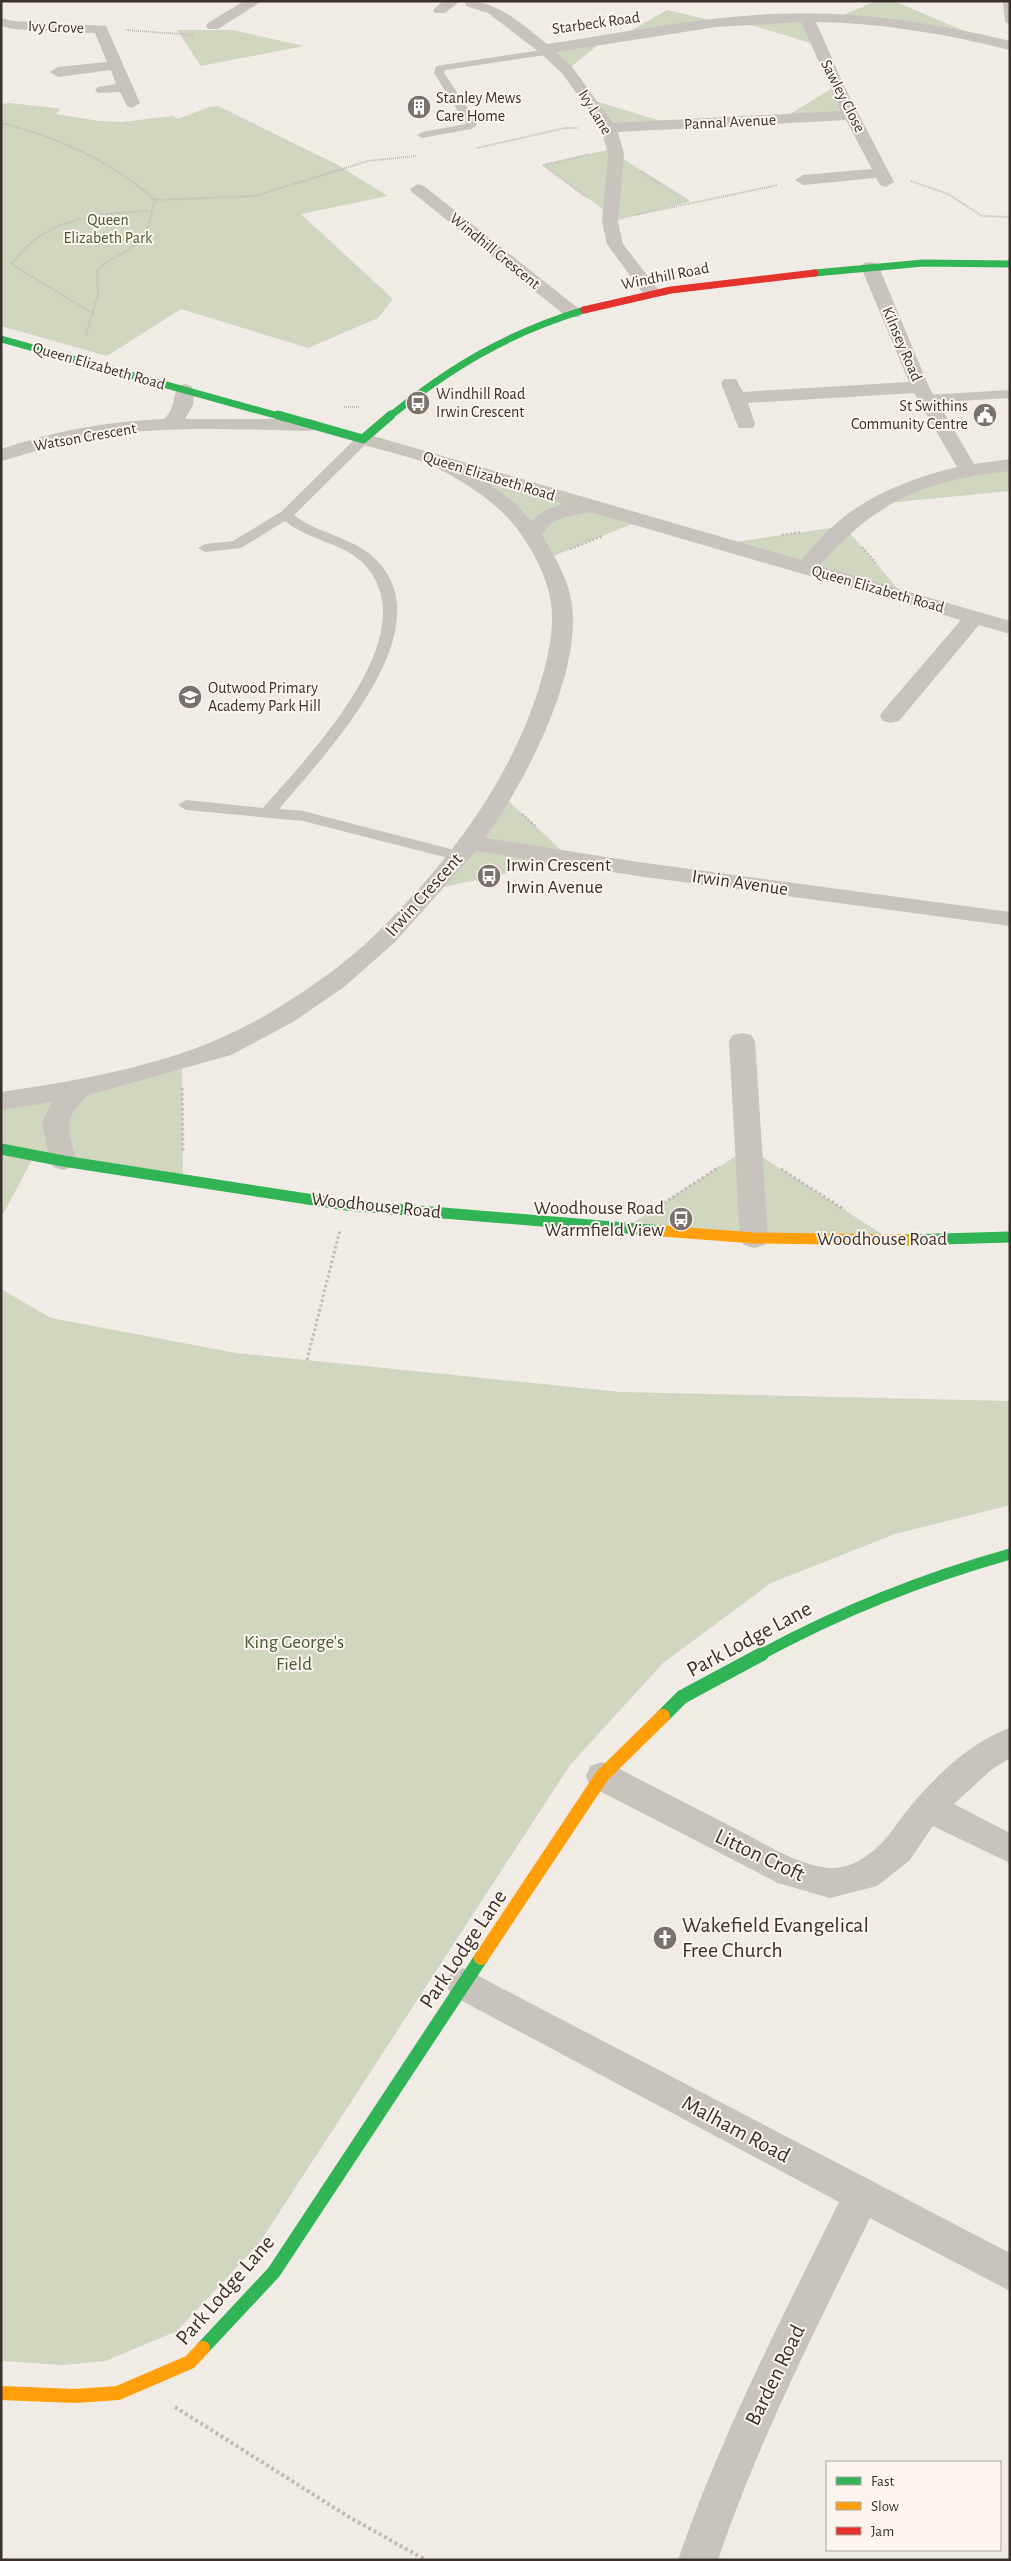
<svg xmlns="http://www.w3.org/2000/svg" width="1011" height="2561" viewBox="0 0 1011 2561" font-family="'Alegreya Sans',sans-serif">
	<rect width="100%" height="100%" fill="#f0ebe5"/>
	<g fill="#d1d6bf">
		<path d="M876 1H894L983 39 836 18Z"/>
		<path d="M667 10 722 23 618 38Z"/>
		<path d="M807 18 817 45 738 21Z"/>
		<path d="M177 30H232L304 46 201 66Z"/>
		<path d="M604 40 567 70 544 49Z"/>
		<path d="M836 86 852 115 782 119Z"/>
		<path d="M589 99 674 125 609 128Z"/>
		<path d="M9 103 56 108 60 110 56 114 99 121 121 122 173 116 178 119 209 107 218 106 336 164 388 196 301 214 393 299 378 318 308 348 181 309 107 356 1 326V104Z"/>
		<path d="M615 148 616 154 689 202 610 222 608 213 543 165Z"/>
		<path d="M436 461 639 521 546 559 517 516Z"/>
		<path d="M1010 465V491L876 504 902 490Z"/>
		<path d="M844 526 904 596 722 544Z"/>
		<path d="M502 795 571 859 430 890Z"/>
		<path d="M182 1062 183 1180 34 1156 1 1218V1101Z"/>
		<path d="M748 1148 891 1240 625 1228Z"/>
		<path d="M1 1289 51 1318 236 1353 621 1392 1010 1401V1505L895 1534 771 1583 663 1663 570 1765 260 2242 177 2331 105 2361 63 2365 1 2361Z"/>
	</g>
	<g fill="none" stroke-linecap="round" stroke-linejoin="round">
		<g stroke="#c2bbb6" stroke-width="2" stroke-dasharray="1 1" stroke-linecap="butt">
			<path d="M126 30 193 35"/>
			<path d="M1 123C59 138 110 160 155 200"/>
			<path d="M477 148 565 128H578"/>
			<path d="M641 171 689 201"/>
			<path d="M911 181 948 194 982 216 1010 217"/>
			<path d="M586 197 543 165 590 154"/>
			<path d="M635 215 778 185"/>
			<path d="M94 314 11 264C19 256 26 246 36 239 67 216 115 212 152 211"/>
			<path d="M86 335 98 294 97 271C109 256 131 254 142 238 150 227 151 212 155 200L255 196 368 161 416 156"/>
			<path d="M344 407H360"/>
		</g>
		<g stroke="#c2bbb6" stroke-width="2.5" stroke-dasharray="2 2" stroke-linecap="butt">
			<path d="M782 535 801 532"/>
			<path d="M862 547 876 563"/>
			<path d="M570 549 603 536"/>
			<path d="M522 814 536 827"/>
			<path d="M476 880 499 875"/>
		</g>
		<g stroke="#c2bbb6" stroke-width="3" stroke-dasharray="2.5 2.5" stroke-linecap="butt">
			<path d="M182 1088 183 1152"/>
			<path d="M781 1169 845 1210"/>
			<path d="M664 1203 719 1167"/>
			<path d="M307 1360 340 1230"/>
		</g>
		<path stroke="#c2bbb6" stroke-width="4" stroke-dasharray="3 3" stroke-linecap="butt" d="M175 2407 349 2517 426 2560"/>
		<g fill="#c9c3be" fill-rule="evenodd">
			<path d="M1003 1H1010V25L1005 22Z"/>
			<path d="M548 49 552 50V54L445 70 444 73 477 122 476 126 471 129 422 138 417 135 422 132 466 124 434 73 436 66Z"/>
			<path d="M1010 390V398L926 403 920 399 926 395Z"/>
			<path d="M363 435 369 439 368 442 294 515C316 533 348 536 371 555 452 624 324 755 279 809L303 811 466 853 468 856 460 861 303 821 186 810 178 805 186 800 263 808C308 756 432 631 362 562 341 542 307 540 285 521L241 548 205 552 198 548 205 544 233 541 281 512 358 436Z"/>
		</g>
		<g fill="#c9c3be" fill-rule="evenodd">
			<path d="M244 1H262L218 29H208L206 26 208 23Z"/>
			<path d="M443 1H459V2L445 13H435L433 10Z"/>
			<path d="M465 1C499 1 521 24 547 44 622 33 697 17 773 14 853 10 932 22 1010 41V50C946 34 882 23 816 22L844 86 894 182 886 187 880 185 876 178 803 185 795 180 803 175 872 169 846 120 618 132 624 154 618 222 623 244 660 292 657 296H645L607 244 602 222 608 154 601 128 562 73 539 52 488 13 466 6ZM801 22 841 111 613 123 572 67 556 52 716 27Z"/>
			<path d="M1 18 13 21 106 26 140 103 132 108 127 106 120 92 98 93 95 90 98 87 116 84 111 70 58 77 50 72 58 67 107 62 95 33 13 29 1 26Z"/>
			<path d="M418 184 424 186 579 309 582 313 579 317H567L412 192 410 189Z"/>
			<path d="M870 262 876 263 879 267 929 387 974 464 1010 459V471C924 480 876 501 819 566L1010 621V634L979 625 899 721 891 723 883 721 880 716 883 711 961 620 590 512C570 517 553 515 542 535 555 557 569 580 572 605 581 676 525 782 485 838L638 862 1010 912V926L638 876 476 851 394 943 344 987 293 1022 231 1055 88 1095C61 1120 69 1128 76 1161L72 1167 63 1170 54 1167 50 1161 42 1122 52 1102 1 1110V1092C96 1078 194 1061 276 1009 312 987 349 961 379 931 449 861 509 783 539 688 547 661 555 631 551 603 547 574 528 540 508 518 487 496 456 476 428 464 406 455 380 450 356 443L354 439 356 435H370L801 560C812 549 821 537 833 526 867 495 912 478 957 467L914 393 748 403 755 424 753 428H739L737 424 721 383 724 379H736L743 392 909 382 861 267 864 263ZM485 481 564 504 547 509 531 521 515 503Z"/>
			<path d="M185 384 191 386 194 390 193 405 185 419H310L317 421 319 425 317 429 310 431C232 429 152 425 74 440 49 445 26 455 1 461V449C54 431 108 421 164 419 177 407 171 397 179 386Z"/>
			<path d="M742 1033 751 1035 755 1041 768 1238 764 1245 754 1248 744 1245 740 1238 729 1041 733 1035Z"/>
			<path d="M1010 1728V1758L991 1770 954 1804 1010 1833V1863L933 1826 909 1861 877 1886 830 1898 778 1883 590 1786 586 1776 590 1766 602 1762 614 1766C656 1788 699 1810 742 1832 769 1846 798 1865 829 1868 857 1870 882 1846 896 1825 923 1788 966 1743 1010 1728Z"/>
			<path d="M463 1968 1010 2253V2291L870 2218C815 2331 758 2441 718 2560H678C721 2435 781 2320 839 2202L451 1995 446 1984 451 1973Z"/>
		</g>
		<g stroke="#30b455" stroke-width="7">
			<path d="M815 273 923 263 1010 264"/>
			<path d="M1 339 282 417"/>
			<path d="M389 417C451 367 508 333 584 310"/>
		</g>
		<path stroke="#30b455" stroke-width="9" d="M278 415 363 439 391 415"/>
		<g stroke="#30b455" stroke-width="11">
			<path d="M1 1149 63 1161 346 1205 662 1231"/>
			<path d="M906 1240 1010 1237"/>
			<path d="M760 1655C841 1611 921 1579 1010 1554"/>
		</g>
		<g stroke="#30b455" stroke-width="14">
			<path d="M663 1716 682 1697 762 1654"/>
			<path d="M203 2348 274 2272 481 1958"/>
		</g>
		<path stroke="#ff9f0a" stroke-width="11" d="M662 1231 754 1238 906 1240"/>
		<g stroke="#ff9f0a" stroke-width="14">
			<path d="M481 1958 602 1776 663 1716"/>
			<path d="M1 2393 75 2396 118 2393 190 2362 203 2348"/>
		</g>
		<path stroke="#e5322d" stroke-width="7" d="M584 310 671 290 815 273"/>
	</g>
	<defs>
		<g id="building-disc" transform="scale(1.25)"><circle r="9.5" fill="#7a716c" stroke="#fbf5ee"/><path d="M-4-6H4V6H1V3H-1V6H-4ZM-2.5-4.3h1.7v1.8h-1.7ZM.8-4.3h1.7v1.8H.8ZM-2.5-1h1.7V.8h-1.7ZM.8-1h1.7V.8H.8Z" fill="#fff"/></g>
		<g id="bus-disc" transform="scale(1.25)"><circle r="9.5" fill="#7a716c" stroke="#fbf5ee"/><path d="M-5-6H5V4H4V6H2V4H-2V6H-4V4H-5ZM-3.5-4V0h7V-4ZM-3.5 1.2v1.5H-2V1.2ZM2 1.2v1.5H3.5V1.2Z" fill="#fff"/></g>
		<g id="civic-disc" transform="scale(1.25)"><circle r="9.5" fill="#7a716c" stroke="#fbf5ee"/><path d="M-.6-6.5H3V-4.5H.6V-3L4-1V1h2V6H-6V1h2V-1L-.6-3ZM-1.2 2.5V6h2.4V2.5Z" fill="#fff"/></g>
		<g id="school-disc" transform="scale(1.25)"><circle r="9.5" fill="#7a716c" stroke="#fbf5ee"/><path d="M0-5L7-2L0 1L-7-2ZM-4 1L0 2.5L4 1V4Q0 6-4 4Z" fill="#fff"/></g>
		<g id="church-disc" transform="scale(1.25)"><circle r="9.5" fill="#7a716c" stroke="#fbf5ee"/><path d="M-1.2-6h2.4v3.5h3.3v2.4h-3.3V6h-2.4V-.1h-3.3v-2.4h3.3Z" fill="#fff"/></g>
	</defs>
	<g fill-rule="evenodd">
		<use href="#building-disc" x="419" y="107"/>
		<use href="#bus-disc" x="418" y="403"/>
		<use href="#civic-disc" x="985" y="415"/>
		<use href="#school-disc" x="190" y="697"/>
		<use href="#bus-disc" x="489" y="876"/>
		<use href="#bus-disc" x="681" y="1219"/>
		<use href="#church-disc" x="665" y="1938"/>
	</g>
	<g text-anchor="middle" dominant-baseline="central" stroke-width="4" stroke-linejoin="round" paint-order="stroke">
		<g font-size="16" fill="#3b302b" stroke="#fbf5ee">
			<text transform="translate(596 23) rotate(-8)">Starbeck Road</text>
			<text transform="translate(56 27) rotate(2)">Ivy Grove</text>
			<text transform="translate(843 96) rotate(63)">Sawley Close</text>
			<text transform="translate(595 112) rotate(58)">Ivy Lane</text>
			<text transform="translate(730 122) rotate(-3)">Pannal Avenue</text>
			<text transform="translate(495 251) rotate(39)">Windhill Crescent</text>
			<text transform="translate(665 276) rotate(-11)">Windhill Road</text>
			<text transform="translate(902 344) rotate(67)">Kilnsey Road</text>
			<text transform="translate(99 366) rotate(16)">Queen Elizabeth Road</text>
			<text transform="translate(85 437) rotate(-10)">Watson Crescent</text>
			<text transform="translate(489 476) rotate(17)">Queen Elizabeth Road</text>
			<text transform="translate(878 589) rotate(16)">Queen Elizabeth Road</text>
		</g>
		<g font-size="16" fill="#3b302b" stroke="#fbf5ee" text-anchor="start">
			<text x="436" y="98">Stanley Mews<tspan x="436" dy="18">Care Home</tspan></text>
			<text x="436" y="394">Windhill Road<tspan x="436" dy="18">Irwin Crescent</tspan></text>
			<text x="968" y="406" text-anchor="end">St Swithins<tspan x="968" dy="18">Community Centre</tspan></text>
			<text x="208" y="688">Outwood Primary<tspan x="208" dy="18">Academy Park Hill</tspan></text>
		</g>
		<g font-size="16" fill="#4a5a2e" stroke="#fbf5ee">
			<text x="108" y="220">Queen<tspan x="108" dy="18">Elizabeth Park</tspan></text>
		</g>
		<g font-size="19" fill="#3b302b" stroke="#fbf5ee" text-anchor="start">
			<text x="506" y="865">Irwin Crescent<tspan x="506" dy="22">Irwin Avenue</tspan></text>
			<text x="664" y="1208" text-anchor="end">Woodhouse Road<tspan x="664" dy="22">Warmfield View</tspan></text>
		</g>
		<g font-size="19" fill="#3b302b" stroke="#fbf5ee">
			<text transform="translate(740 883) rotate(8)">Irwin Avenue</text>
			<text transform="translate(424 895) rotate(-48)">Irwin Crescent</text>
			<text transform="translate(376 1206) rotate(6)">Woodhouse Road</text>
			<text x="882" y="1239">Woodhouse Road</text>
		</g>
		<g font-size="19" fill="#4a5a2e" stroke="#fbf5ee">
			<text x="294" y="1642">King George's<tspan x="294" dy="22">Field</tspan></text>
		</g>
		<g font-size="22" fill="#3b302b" stroke="#fbf5ee">
			<text transform="translate(749 1639) rotate(-28)">Park Lodge Lane</text>
			<text transform="translate(760 1855) rotate(25)">Litton Croft</text>
			<text transform="translate(463 1949) rotate(-56)">Park Lodge Lane</text>
			<text transform="translate(736 2129) rotate(28)">Malham Road</text>
			<text transform="translate(225 2290) rotate(-49)">Park Lodge Lane</text>
			<text transform="translate(775 2375) rotate(-64)">Barden Road</text>
		</g>
		<g font-size="22" fill="#3b302b" stroke="#fbf5ee" text-anchor="start">
			<text x="682" y="1925">Wakefield Evangelical<tspan x="682" dy="25">Free Church</tspan></text>
		</g>
	</g>
	<rect width="1011" height="2561" fill="none" stroke="#3b302b" stroke-width="5"/>
	<rect x="826" y="2461" width="175" height="90" fill="#fbf5ee" stroke="#aea6a0"/>
	<rect x="836" y="2477" width="25" height="8" fill="#30b455" stroke="#aea6a0"/>
	<text x="871" y="2486" font-size="15" fill="#3b302b">Fast</text>
	<rect x="836" y="2502" width="25" height="8" fill="#ff9f0a" stroke="#aea6a0"/>
	<text x="871" y="2511" font-size="15" fill="#3b302b">Slow</text>
	<rect x="836" y="2527" width="25" height="8" fill="#e5322d" stroke="#aea6a0"/>
	<text x="871" y="2536" font-size="15" fill="#3b302b">Jam</text>
</svg>
